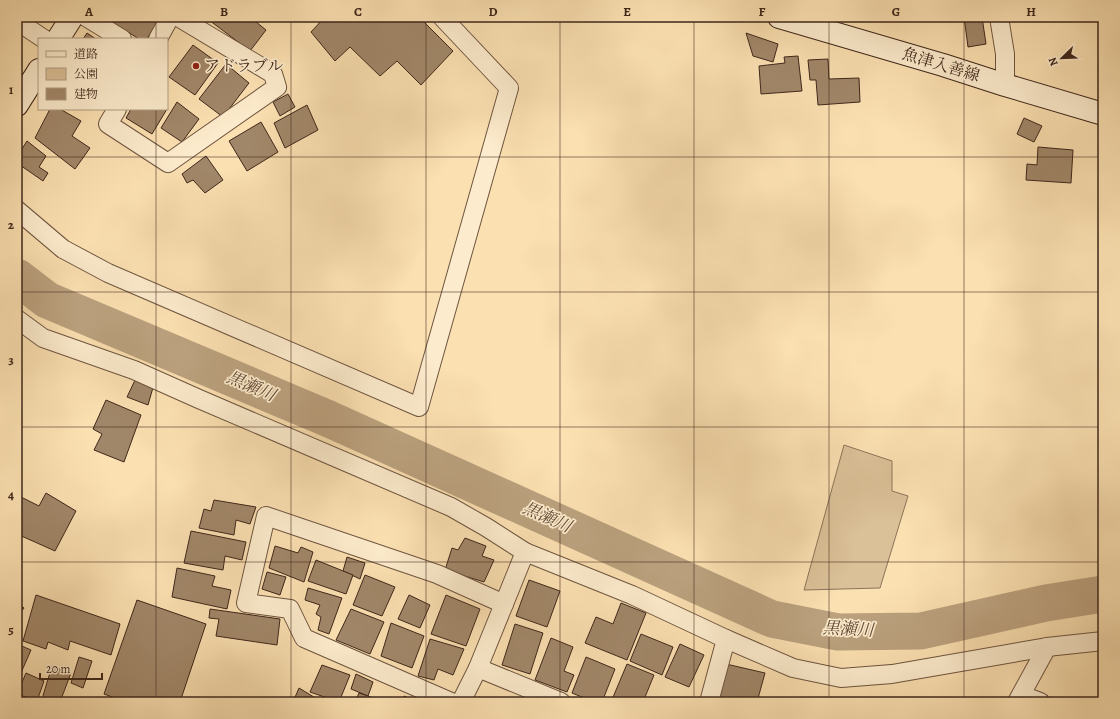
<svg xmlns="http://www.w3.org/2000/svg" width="1120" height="719" viewBox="0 0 1120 719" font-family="Alegreya,'Noto Serif JP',serif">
	<rect width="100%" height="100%" fill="#fbe0b1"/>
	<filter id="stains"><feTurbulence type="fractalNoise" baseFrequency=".005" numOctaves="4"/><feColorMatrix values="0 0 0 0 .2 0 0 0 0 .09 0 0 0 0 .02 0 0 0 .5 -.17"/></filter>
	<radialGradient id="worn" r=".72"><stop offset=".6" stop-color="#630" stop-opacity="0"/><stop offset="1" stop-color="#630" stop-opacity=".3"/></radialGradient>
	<path fill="#dbc198" stroke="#8d745a" d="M844 445 892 461V491L908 496 880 588 804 590Z"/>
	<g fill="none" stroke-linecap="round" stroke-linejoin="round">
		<path stroke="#bba17e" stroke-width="37" d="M17 277 47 300 329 419 772 619 838 632 921 631 1046 603 1103 594"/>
	</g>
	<g fill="#a18769" stroke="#3f271b">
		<path d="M104 17H161L147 39H139Z"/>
		<path d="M205 17H250L266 30 250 51Z"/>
		<path d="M321 17H419L453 51 421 85 397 61 380 76 350 47 335 61 311 32 323 19Z"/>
		<path d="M964 17H982L986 44 968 47Z"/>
		<path d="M87 33 96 39H83Z"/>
		<path d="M746 33 778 44 773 62 753 56Z"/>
		<path d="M193 45 218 63 195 95 169 77Z"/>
		<path d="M798 56 802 91 761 94 759 66 785 63 784 57Z"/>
		<path d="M828 59 829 79 859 78 860 102 818 105 816 80H810L808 60Z"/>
		<path d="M226 64 249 83 223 117 199 99Z"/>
		<path d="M288 94 295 107 280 116 273 102Z"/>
		<path d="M177 102 199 119 182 142 161 128Z"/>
		<path d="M307 105 318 130 285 148 274 123Z"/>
		<path d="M50 109H60L81 121 72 136 90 148 75 169 35 138Z"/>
		<path d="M131 109H167L152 134 126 118Z"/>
		<path d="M1024 118 1042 126 1034 142 1017 134Z"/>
		<path d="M261 122 278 152 247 171 229 141Z"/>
		<path d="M27 141 46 156 39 167 48 173 43 181 17 163V157Z"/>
		<path d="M1038 147 1073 150 1071 183 1026 180 1027 164 1037 165Z"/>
		<path d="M206 156 223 180 205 193 193 180 187 183 182 174Z"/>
		<path d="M136 378 154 384 148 405 127 397Z"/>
		<path d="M106 400 141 415 124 462 94 450 102 434 93 429Z"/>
		<path d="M46 493 76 511 55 551 17 534V495L39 506Z"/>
		<path d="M214 500 256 507 250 524 236 520 234 535 199 528 204 509 211 511Z"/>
		<path d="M191 531 246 542 242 560 225 556 223 570 184 563Z"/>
		<path d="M465 538 486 546 482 556 494 560 484 582 445 570 452 548 458 550Z"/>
		<path d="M275 546 298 553 301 547 313 552 304 582 269 568Z"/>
		<path d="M347 557 365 563 360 579 343 571Z"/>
		<path d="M316 560 353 575 346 594 308 581Z"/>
		<path d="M177 568 215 576 212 586 231 590 227 609 172 597Z"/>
		<path d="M267 572 286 577 280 595 262 589Z"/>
		<path d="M365 575 395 587 382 616 353 605Z"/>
		<path d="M529 580 560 591 547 627 516 616Z"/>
		<path d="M308 588 342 598 329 634 318 630 321 617 316 614 320 605 305 600Z"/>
		<path d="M36 595 120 624 111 655 70 641 68 650 48 642 46 649 23 641Z"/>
		<path d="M409 595 430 605 420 628 398 619Z"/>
		<path d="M446 595 480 609 466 646 431 634Z"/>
		<path d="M137 600 206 624 180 702H126L104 694Z"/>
		<path d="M17 603 24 608 17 617Z"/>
		<path d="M621 603 646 613 627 660 585 643 596 617 613 624Z"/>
		<path d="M210 609 280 619 277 645 216 636 219 619 209 618Z"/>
		<path d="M351 609 384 622 370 654 336 640Z"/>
		<path d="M391 623 424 636 412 668 381 656Z"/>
		<path d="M515 624 543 633 530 674 502 665Z"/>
		<path d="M641 634 673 647 662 675 630 661Z"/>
		<path d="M551 638 573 647 564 671 574 675 567 692 535 680Z"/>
		<path d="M430 639 464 649 453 675 438 669 434 680 418 676Z"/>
		<path d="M17 644 31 650 17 682Z"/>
		<path d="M680 644 704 655 689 687 665 677Z"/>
		<path d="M79 657 92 661 83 688 71 683Z"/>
		<path d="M586 657 615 669 602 702H594L572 693Z"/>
		<path d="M627 664 654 675 643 702H611Z"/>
		<path d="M726 664 765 673 757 702H717Z"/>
		<path d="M322 665 350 675 339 702 310 692Z"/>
		<path d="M52 666 71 673 60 702H50L42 699Z"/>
		<path d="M26 673 44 681 37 701 17 694Z"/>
		<path d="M356 674 373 682 368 696 351 689Z"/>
		<path d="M299 688 322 702H293Z"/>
		<path d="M359 693 368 696 384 702H355Z"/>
		<path d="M404 696 417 702H401Z"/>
		<path d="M479 697 492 702H476Z"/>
	</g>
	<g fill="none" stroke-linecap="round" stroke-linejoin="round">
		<g stroke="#6e5540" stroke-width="20">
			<g id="street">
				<path d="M86 17 122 39"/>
				<path d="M999 17 1005 54V85"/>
				<path d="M17 21 44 39"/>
				<path d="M158 39 170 17"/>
				<path d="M117 109 108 124 168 163 277 87 273 74 178 17"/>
				<path d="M17 210 63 249 108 273 419 407 509 88 442 17"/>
				<path d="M17 319 43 338 134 370 199 399 451 507 486 527 525 552"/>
				<path d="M478 668 561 702"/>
				<path d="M1021 695 1040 702"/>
				<path d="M451 702 304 638 290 609 246 603 266 516 437 574 504 604"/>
				<path d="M461 702 478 668 525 552 632 595 726 639 793 668 841 678 892 674 1047 647 1103 641"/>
				<path d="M709 702 726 639"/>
				<path d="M1017 702 1047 647"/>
			</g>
		</g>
		<g stroke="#3f271b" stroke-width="24">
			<g id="secondary">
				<path d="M779 17 943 65 1005 85 1103 114"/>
				<path d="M58 39 72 17"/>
				<path d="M17 105 39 70"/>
			</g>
		</g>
		<use href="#street" stroke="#fcebcc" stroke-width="18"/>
		<use href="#secondary" stroke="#fcebcc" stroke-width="22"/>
	</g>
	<path fill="none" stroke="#3f271b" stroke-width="1" stroke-opacity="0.55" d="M156 17V39M291 17V702M426 17V702M560 17V702M694 17V702M829 17V702M964 17V702M156 109V702M17 157H1103M17 292H1103M17 427H1103M17 562H1103"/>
	<circle fill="#8f2418" stroke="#fcebcc" stroke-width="1.5" cx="196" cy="66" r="4"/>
	<g text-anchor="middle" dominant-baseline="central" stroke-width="3.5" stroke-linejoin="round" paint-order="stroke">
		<g font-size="16" fill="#3f271b" stroke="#fcebcc">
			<text transform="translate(941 65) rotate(17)">魚津入善線</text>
		</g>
		<g font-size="16" fill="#3f271b" stroke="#fcebcc" text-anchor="start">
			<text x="204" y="66">アドラブル</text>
		</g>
		<g font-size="17" font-style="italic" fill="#644c39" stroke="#fcebcc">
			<text transform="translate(251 386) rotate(23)">黒瀬川</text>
			<text transform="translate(547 517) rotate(24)">黒瀬川</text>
			<text transform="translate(848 629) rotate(3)">黒瀬川</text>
		</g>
	</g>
	<rect width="1120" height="719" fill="none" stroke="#fbe0b1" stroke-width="44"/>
	<rect x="38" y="38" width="130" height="72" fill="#fcebcc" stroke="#b09d85"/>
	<rect x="46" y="51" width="20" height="6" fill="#fcebcc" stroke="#b09d85"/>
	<text x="74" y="58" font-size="12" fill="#3f271b">道路</text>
	<rect x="46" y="68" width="20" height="12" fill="#dbc198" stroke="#b09d85"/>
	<text x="74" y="78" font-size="12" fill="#3f271b">公園</text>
	<rect x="46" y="88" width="20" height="12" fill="#a18769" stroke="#b09d85"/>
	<text x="74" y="98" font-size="12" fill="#3f271b">建物</text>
	<g transform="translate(1062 58) rotate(247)" stroke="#fcebcc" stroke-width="3" paint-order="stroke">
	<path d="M0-3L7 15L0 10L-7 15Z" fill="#3f271b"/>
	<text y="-6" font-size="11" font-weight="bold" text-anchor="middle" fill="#3f271b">N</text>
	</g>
	<path d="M40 673v6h62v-6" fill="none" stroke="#3f271b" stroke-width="2"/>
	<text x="46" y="673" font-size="12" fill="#3f271b" stroke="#fcebcc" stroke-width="3" paint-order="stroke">20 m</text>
	<rect x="22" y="22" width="1076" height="675" fill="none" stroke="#3f271b" stroke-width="1.5"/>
	<g font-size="13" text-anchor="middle" font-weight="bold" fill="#3f271b">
		<text x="89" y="16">A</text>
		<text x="224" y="16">B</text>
		<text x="358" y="16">C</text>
		<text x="493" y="16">D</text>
		<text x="627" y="16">E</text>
		<text x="762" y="16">F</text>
		<text x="896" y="16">G</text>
		<text x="1031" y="16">H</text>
		<text x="11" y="94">1</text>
		<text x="11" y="229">2</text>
		<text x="11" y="364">3</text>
		<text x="11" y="499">4</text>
		<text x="11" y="634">5</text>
	</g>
	<rect width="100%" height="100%" filter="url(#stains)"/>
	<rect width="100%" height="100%" fill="url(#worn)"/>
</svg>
